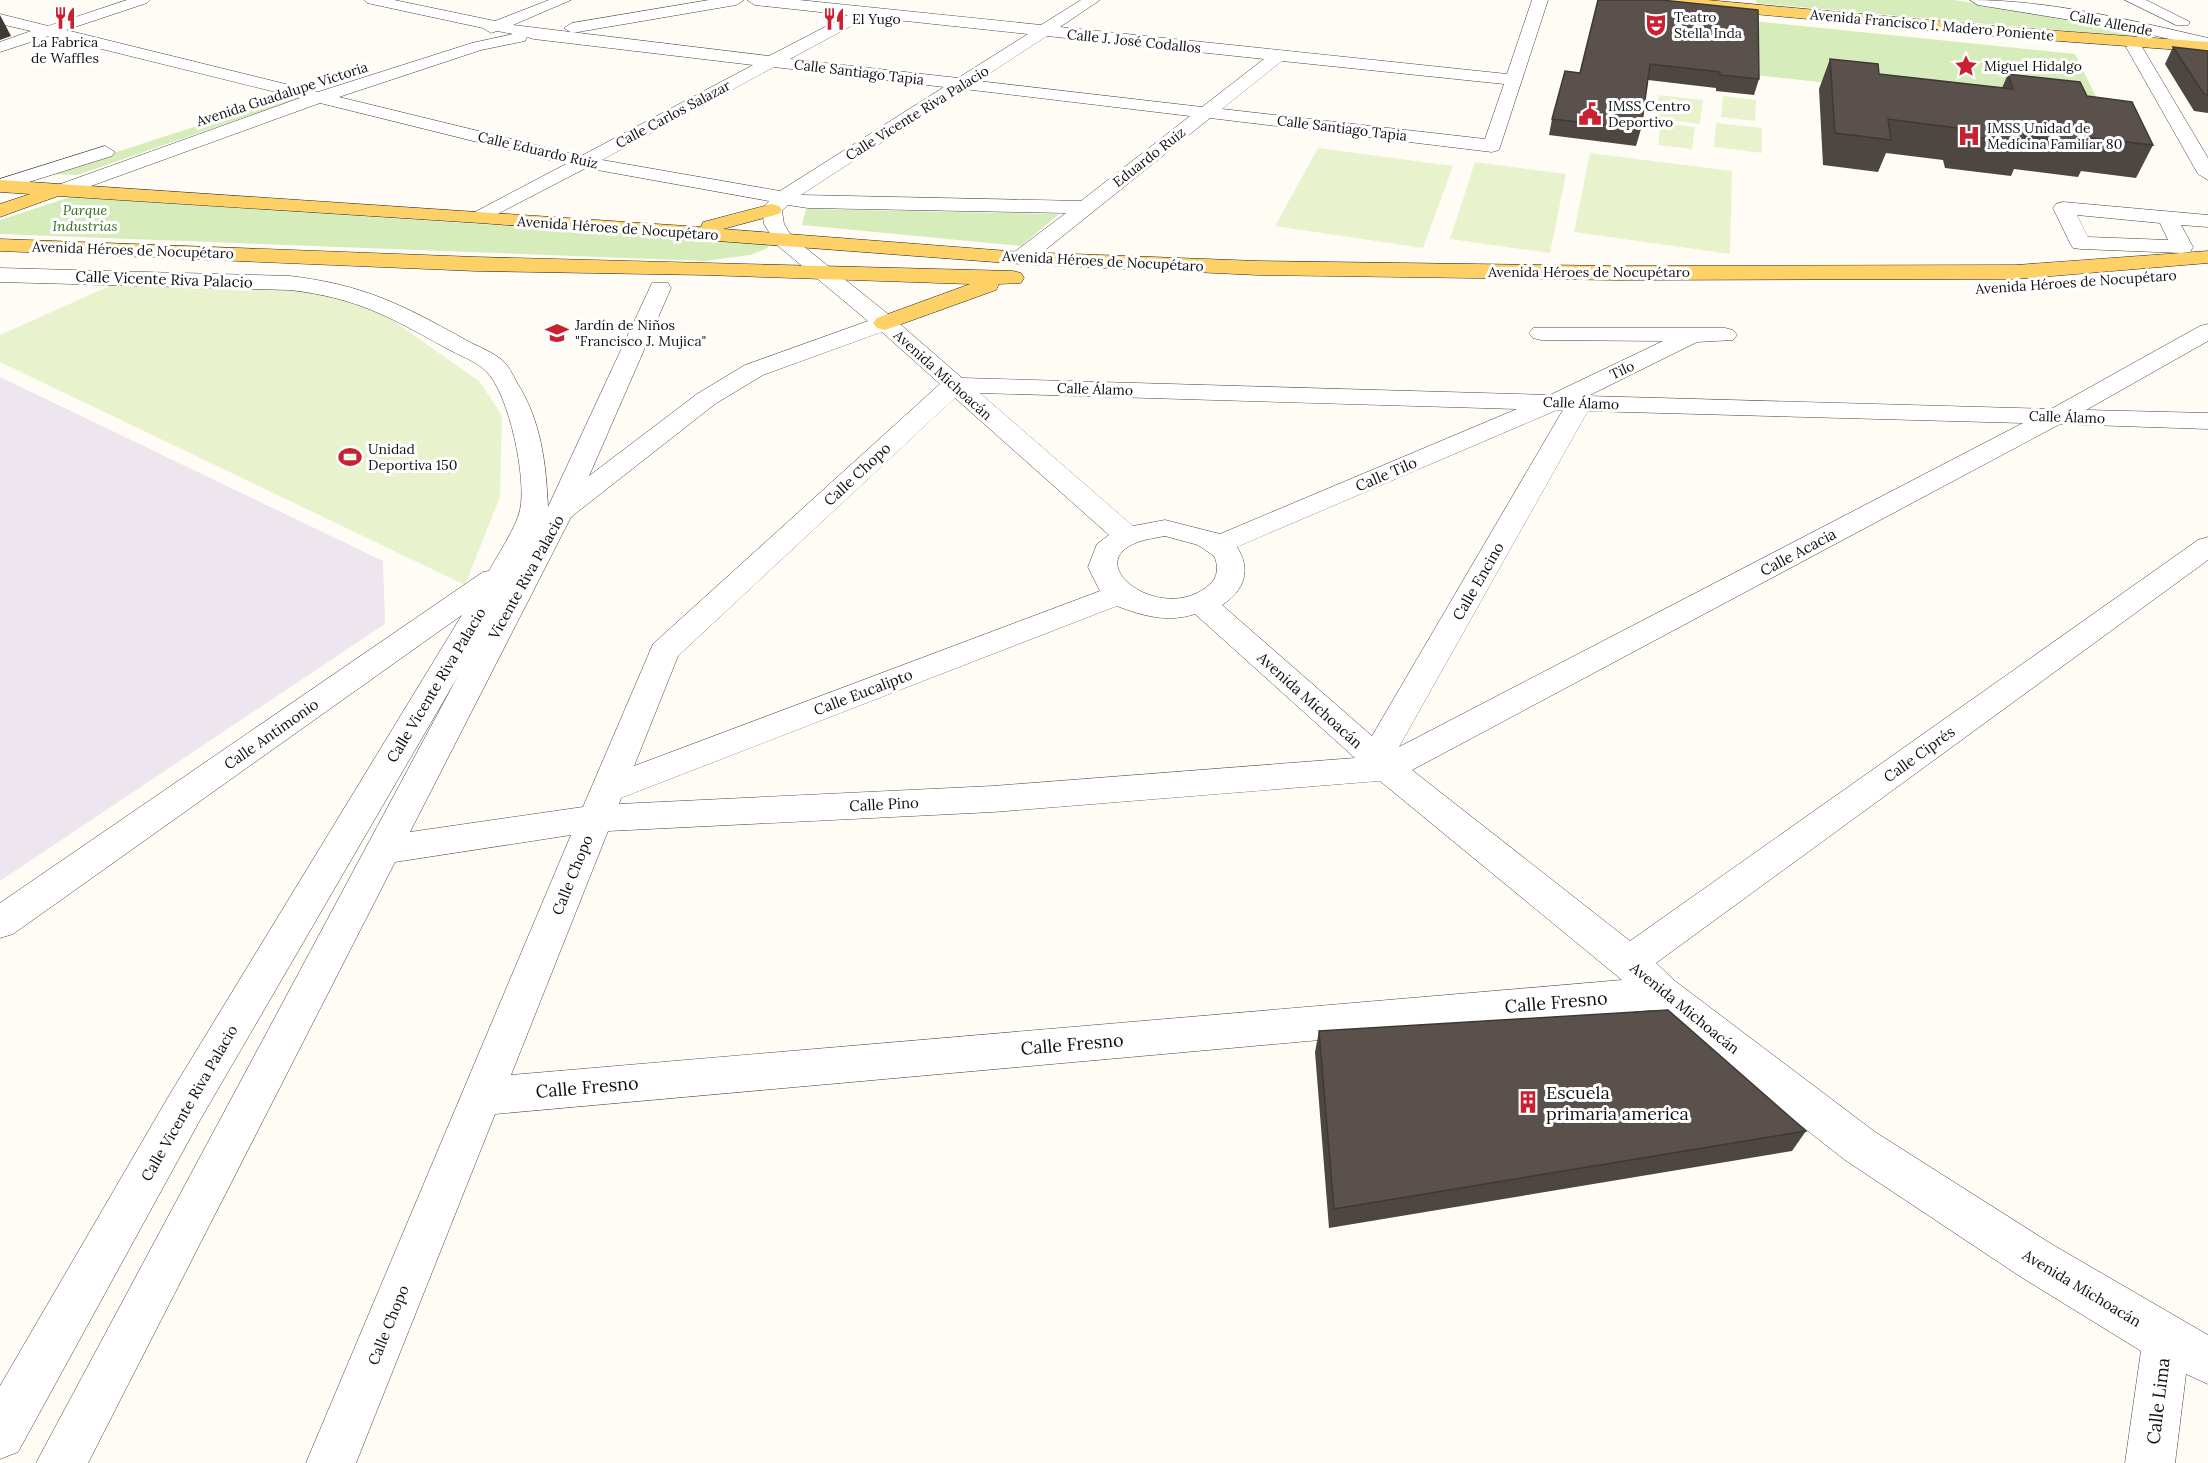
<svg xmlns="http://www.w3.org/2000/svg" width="2208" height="1463" viewBox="0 0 2208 1463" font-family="Lora,serif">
	<rect width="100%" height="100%" fill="#fffcf5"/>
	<path fill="#eee6ef" d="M0 377 383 561 385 624 0 881Z"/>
	<g fill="#d7ecbb">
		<path d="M1757 0H1954L2123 26 2141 35 2130 37 1756 3Z"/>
		<path d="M1754 21 2075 54 2104 113 1754 75Z"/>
		<path d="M292 95 300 98 77 175 49 174Z"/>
		<path d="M70 197 767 243 768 248 750 255 705 261 0 234V220Z"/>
		<path d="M806 209 1058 214H1059L1021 246 802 225Z"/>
	</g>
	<g fill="#e8f3ce">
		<path d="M1659 95 1703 100 1700 124 1655 118Z"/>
		<path d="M1723 96 1756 100 1755 121 1721 117Z"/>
		<path d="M1661 123 1695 127 1692 149 1658 145Z"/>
		<path d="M1716 123 1762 128V153L1714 147Z"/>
		<path d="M1318 148 1453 166 1423 248 1275 226Z"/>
		<path d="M1590 153 1732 171 1730 254 1574 232Z"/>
		<path d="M1475 162 1566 174 1550 253 1450 239Z"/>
		<path d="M123 280 317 290 374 307 480 382 502 416 500 497 465 585 0 362V335Z"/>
	</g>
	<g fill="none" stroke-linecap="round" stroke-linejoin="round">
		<g stroke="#444" stroke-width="1">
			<g id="minor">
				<path d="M127 0H150L147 3 66 30 318 92 472 43 513 34 497 31 491 33 483 28 367 3 364 0H394L495 21 549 0H571L513 25 769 56 848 15 755 5 747 0H799L1041 25 1081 0H1100L1060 27 1507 74 1532 0H1548L1499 150 1492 152 1210 118 1029 263H1013L1010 258 1013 253 1066 213 808 208 788 205 782 211 784 224 792 237 893 318 962 378 1550 395 1663 341 1541 340 1533 338 1529 333 1533 328H1725L1733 330 1737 335 1733 340 1697 342 1588 396 2051 409 2200 326 2208 324V341L2086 410 2208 413V429L2060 424 1412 770 1630 941 2198 540 2208 537V560L1656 963 1675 981 1875 1132 2053 1245 2208 1335V1384L2186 1374 2175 1463H2125L2141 1351 2021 1277 1845 1160 1654 1010 495 1114 356 1463H306L571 835 395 862 88 1463H36L458 676 200 1120 18 1452 0 1459V1386L170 1094 462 615 13 934 0 938V903L483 572 489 571C498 554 516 528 520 510 527 479 509 393 486 371 476 361 458 355 446 348 388 316 357 298 290 290L0 282V268L290 276C364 285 401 304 464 339 476 346 494 352 504 362 509 367 513 375 516 381 541 420 546 462 548 507L652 283H668L671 288 589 476 697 394 745 365 868 321 777 245 764 224 762 210 769 201 586 168 480 223 473 221 470 217 473 213 566 164 320 103 69 194H55L52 190 55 186 300 98 49 36 0 52V42L31 31 0 24V14L48 26ZM868 17 1028 34 958 78 790 59ZM1047 36 1264 59 1202 107 978 81ZM527 37 534 39 753 65 581 156 339 97 481 50 525 41ZM1282 61 1504 84 1485 139 1222 109ZM774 67 944 87 780 191 602 160ZM964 89 1190 116 1081 201 801 195ZM882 332 940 384 653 644 583 807 410 832 571 517 715 404 763 375ZM980 393 1517 409 1220 534 1165 520 1133 526ZM955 398 1109 535 1097 544 1088 567 1100 591 634 766 678 656ZM1557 410H1563L1372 736 1222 605C1244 591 1252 570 1237 547ZM1588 411 2023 423 1399 747ZM1165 536 1198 545 1214 556C1219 566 1218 578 1209 585 1163 626 1078 564 1138 542 1146 539 1156 538 1165 536ZM1117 606C1143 616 1168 623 1195 614L1355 758 993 786 619 804 621 798ZM1380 781 1622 980 511 1075 608 831 993 812Z"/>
				<path d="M709 0H744L736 5 572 33 564 28 572 23Z"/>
				<path d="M1970 0C2050 0 2130 20 2208 38V48L2126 29 1978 5Z"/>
				<path d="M2125 0H2146L2190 22 2188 25H2176Z"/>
				<path d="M2134 42 2142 47 2208 158V180L2198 174 2126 47Z"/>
				<path d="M105 146 115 152 112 156 0 191V179Z"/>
				<path d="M2063 202 2208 215V227L2181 225 2193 247 2190 252 2182 253 2081 249 2073 248 2070 243 2053 208 2056 204ZM2077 215 2160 223 2168 240 2088 237Z"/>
			</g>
		</g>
		<g stroke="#222" stroke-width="1">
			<g id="major">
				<path d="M1648 0H1707L2004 27 2208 42V52L2004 37 1656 5Z"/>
				<path d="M0 180 701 227 703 222 772 204 779 206 782 210 779 214 723 229 1021 252 1258 261 1617 266 2016 265 2208 251V263L2016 279 1617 280 1258 275 1021 264 480 223 58 196 0 217V204L30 194 0 192Z"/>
				<path d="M0 239 476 257 1013 271 1021 273 1024 278 1021 283 999 284 996 290 885 330 877 328 873 323 877 318 970 284 705 275 476 271 0 251Z"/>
			</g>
		</g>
		<use href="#minor" fill="#fff" fill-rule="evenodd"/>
		<use href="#major" fill="#fed166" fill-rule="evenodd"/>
	</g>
	<g fill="#4d4641">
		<path d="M1598 0 1759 79 1754 95 1716 91V88L1648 80 1641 129 1636 146 1549 135 1552 119 1580 73Z"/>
		<path d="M2173 47 2208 51V113L2194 111 2165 64Z"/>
		<path d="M1830 59 1879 74 2002 88 2008 74 2087 96 2153 145 2136 178 2081 171 2078 177 2014 169 2011 176 1945 168 1943 160 1886 153 1878 172 1823 165 1819 89Z"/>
		<path d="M1319 1031 1806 1131 1792 1151 1329 1228 1315 1052Z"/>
	</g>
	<path fill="#3f3935" d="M0 15 11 36 0 40Z"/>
	<g fill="#5a514c" stroke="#3f3935" stroke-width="1.5">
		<path d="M1598 0H1661L1758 10 1759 79 1720 75V72L1650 64 1641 129 1552 119 1565 71 1580 73Z"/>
		<path d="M2173 47 2208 51V95L2204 94Z"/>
		<path d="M1830 59 1878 64 1879 74 2013 89 2008 74 2080 82 2087 96 2132 102 2153 145 2091 138 2094 144 2024 136 2026 143 1959 135 1957 128 1888 119 1891 140 1835 133Z"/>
		<path d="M1668 1010 1806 1131 1334 1209 1319 1031Z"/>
	</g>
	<defs>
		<g id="restaurant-bare" transform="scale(1.8)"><path d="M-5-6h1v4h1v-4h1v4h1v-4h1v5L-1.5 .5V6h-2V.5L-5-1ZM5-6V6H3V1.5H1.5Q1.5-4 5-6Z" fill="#c92131" stroke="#fff" stroke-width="2.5" paint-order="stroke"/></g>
		<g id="theatre-bare" transform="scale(1.8)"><path d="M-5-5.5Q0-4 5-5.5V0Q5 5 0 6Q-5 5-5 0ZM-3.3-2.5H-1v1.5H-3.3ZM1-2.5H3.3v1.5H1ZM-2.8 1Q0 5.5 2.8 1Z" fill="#c92131" stroke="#fff" stroke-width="2.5" paint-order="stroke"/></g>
		<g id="sight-bare" transform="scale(1.8)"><path d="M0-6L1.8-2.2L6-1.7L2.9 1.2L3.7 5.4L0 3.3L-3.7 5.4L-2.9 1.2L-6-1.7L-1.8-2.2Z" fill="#c92131" stroke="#fff" stroke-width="2.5" paint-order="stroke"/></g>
		<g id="civic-bare" transform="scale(1.8)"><path d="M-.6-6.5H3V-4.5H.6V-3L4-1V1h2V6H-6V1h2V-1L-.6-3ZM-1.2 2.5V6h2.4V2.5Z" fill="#c92131" stroke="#fff" stroke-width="2.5" paint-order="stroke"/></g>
		<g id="hospital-bare" transform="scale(1.8)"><path d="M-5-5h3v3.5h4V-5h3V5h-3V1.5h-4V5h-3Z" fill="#c92131" stroke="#fff" stroke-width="2.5" paint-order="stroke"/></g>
		<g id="school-bare" transform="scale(1.8)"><path d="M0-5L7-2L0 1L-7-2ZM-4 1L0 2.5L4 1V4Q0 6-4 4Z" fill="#c92131" stroke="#fff" stroke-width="2.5" paint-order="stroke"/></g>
		<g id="stadium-bare" transform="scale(1.8)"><path d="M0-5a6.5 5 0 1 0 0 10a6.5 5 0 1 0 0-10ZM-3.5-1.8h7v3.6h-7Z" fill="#c92131" stroke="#fff" stroke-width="2.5" paint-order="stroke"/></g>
		<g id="building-bare" transform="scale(1.8)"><path d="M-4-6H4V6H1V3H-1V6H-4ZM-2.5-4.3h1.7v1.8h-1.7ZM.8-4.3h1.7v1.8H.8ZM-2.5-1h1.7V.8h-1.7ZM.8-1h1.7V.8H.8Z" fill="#c92131" stroke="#fff" stroke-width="2.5" paint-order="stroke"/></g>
	</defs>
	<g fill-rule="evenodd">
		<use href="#restaurant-bare" x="65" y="18"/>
		<use href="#restaurant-bare" x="834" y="19"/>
		<use href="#theatre-bare" x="1656" y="25"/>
		<use href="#sight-bare" x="1966" y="66"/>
		<use href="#civic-bare" x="1590" y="114"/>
		<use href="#hospital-bare" x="1969" y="136"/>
		<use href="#school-bare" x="557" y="333"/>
		<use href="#stadium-bare" x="350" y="457"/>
		<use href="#building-bare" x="1528" y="1102"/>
	</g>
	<g text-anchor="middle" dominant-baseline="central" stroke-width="6" stroke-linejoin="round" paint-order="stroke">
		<g font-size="14" fill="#111" stroke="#fff" text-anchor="start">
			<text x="1674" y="17">Teatro<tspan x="1674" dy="16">Stella Inda</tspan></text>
			<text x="852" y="19">El Yugo</text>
			<text x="65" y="42" text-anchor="middle">La Fabrica<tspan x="65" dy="16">de Waffles</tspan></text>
			<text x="1984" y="66">Miguel Hidalgo</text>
			<text x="1608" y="106">IMSS Centro<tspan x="1608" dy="16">Deportivo</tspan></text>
			<text x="1987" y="128">IMSS Unidad de<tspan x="1987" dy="16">Medicina Familiar 80</tspan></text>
			<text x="575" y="325">Jardín de Niños<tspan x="575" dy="16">"Francisco J. Mujica"</tspan></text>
			<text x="368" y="449">Unidad<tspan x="368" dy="16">Deportiva 150</tspan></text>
		</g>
		<g font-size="14" fill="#111" stroke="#fff">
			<text transform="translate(2111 23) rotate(11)">Calle Allende</text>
			<text transform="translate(1932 25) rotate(5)">Avenida Francisco I. Madero Poniente</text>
			<text transform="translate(1134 41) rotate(6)">Calle J. José Codallos</text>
			<text transform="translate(859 72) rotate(7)">Calle Santiago Tapia</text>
			<text transform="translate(282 94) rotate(-18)">Avenida Guadalupe Victoria</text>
			<text transform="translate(917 113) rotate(-32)">Calle Vicente Riva Palacio</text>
			<text transform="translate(673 114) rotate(-28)">Calle Carlos Salazar</text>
			<text transform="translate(1342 128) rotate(7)">Calle Santiago Tapia</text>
			<text transform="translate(538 150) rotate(13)">Calle Eduardo Ruiz</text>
			<text transform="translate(1149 157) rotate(-38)">Eduardo Ruiz</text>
			<text transform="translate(618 228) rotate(4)">Avenida Héroes de Nocupétaro</text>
			<text transform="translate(133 250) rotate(2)">Avenida Héroes de Nocupétaro</text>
			<text transform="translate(1103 261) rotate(3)">Avenida Héroes de Nocupétaro</text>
			<text x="1589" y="272">Avenida Héroes de Nocupétaro</text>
			<text transform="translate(2076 282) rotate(-4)">Avenida Héroes de Nocupétaro</text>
			<text transform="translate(1622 370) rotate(-25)">Tilo</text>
			<text transform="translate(943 375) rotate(42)">Avenida Michoacán</text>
			<text transform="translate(1095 389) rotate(2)">Calle Álamo</text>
			<text transform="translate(1581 403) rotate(2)">Calle Álamo</text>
			<text transform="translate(2067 417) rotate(2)">Calle Álamo</text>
		</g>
		<g font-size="14" font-style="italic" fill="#316d1c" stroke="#fff">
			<text x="85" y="210">Parque<tspan x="85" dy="16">Industrias</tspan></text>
		</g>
		<g font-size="15" fill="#111" stroke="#fff">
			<text transform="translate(164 279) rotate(2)">Calle Vicente Riva Palacio</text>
			<text transform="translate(857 474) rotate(-43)">Calle Chopo</text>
			<text transform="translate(1386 474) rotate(-23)">Calle Tilo</text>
			<text transform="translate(1798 552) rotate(-28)">Calle Acacia</text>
			<text transform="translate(526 577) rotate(-61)">Vicente Riva Palacio</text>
			<text transform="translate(1478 581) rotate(-60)">Calle Encino</text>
			<text transform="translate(436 685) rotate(-59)">Calle Vicente Riva Palacio</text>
			<text transform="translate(863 692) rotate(-21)">Calle Eucalipto</text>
			<text transform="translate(1310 700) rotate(42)">Avenida Michoacán</text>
			<text transform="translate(271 734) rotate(-35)">Calle Antimonio</text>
			<text transform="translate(1919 754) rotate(-36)">Calle Ciprés</text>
			<text transform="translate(884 804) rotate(-3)">Calle Pino</text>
			<text transform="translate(572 875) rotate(-68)">Calle Chopo</text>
			<text transform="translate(1685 1008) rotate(39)">Avenida Michoacán</text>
			<text transform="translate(189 1103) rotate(-60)">Calle Vicente Riva Palacio</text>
			<text transform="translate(2082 1288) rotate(31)">Avenida Michoacán</text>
			<text transform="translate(388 1325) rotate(-68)">Calle Chopo</text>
		</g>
		<g font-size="18" fill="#111" stroke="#fff">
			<text transform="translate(1556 1002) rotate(-5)">Calle Fresno</text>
			<text transform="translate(1072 1044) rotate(-5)">Calle Fresno</text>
			<text transform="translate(587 1087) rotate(-5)">Calle Fresno</text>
			<text transform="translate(2158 1401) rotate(-83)">Calle Lima</text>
		</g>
		<g font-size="18" fill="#111" stroke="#fff" text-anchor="start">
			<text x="1546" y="1092">Escuela<tspan x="1546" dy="21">primaria america</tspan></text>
		</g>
	</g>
</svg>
